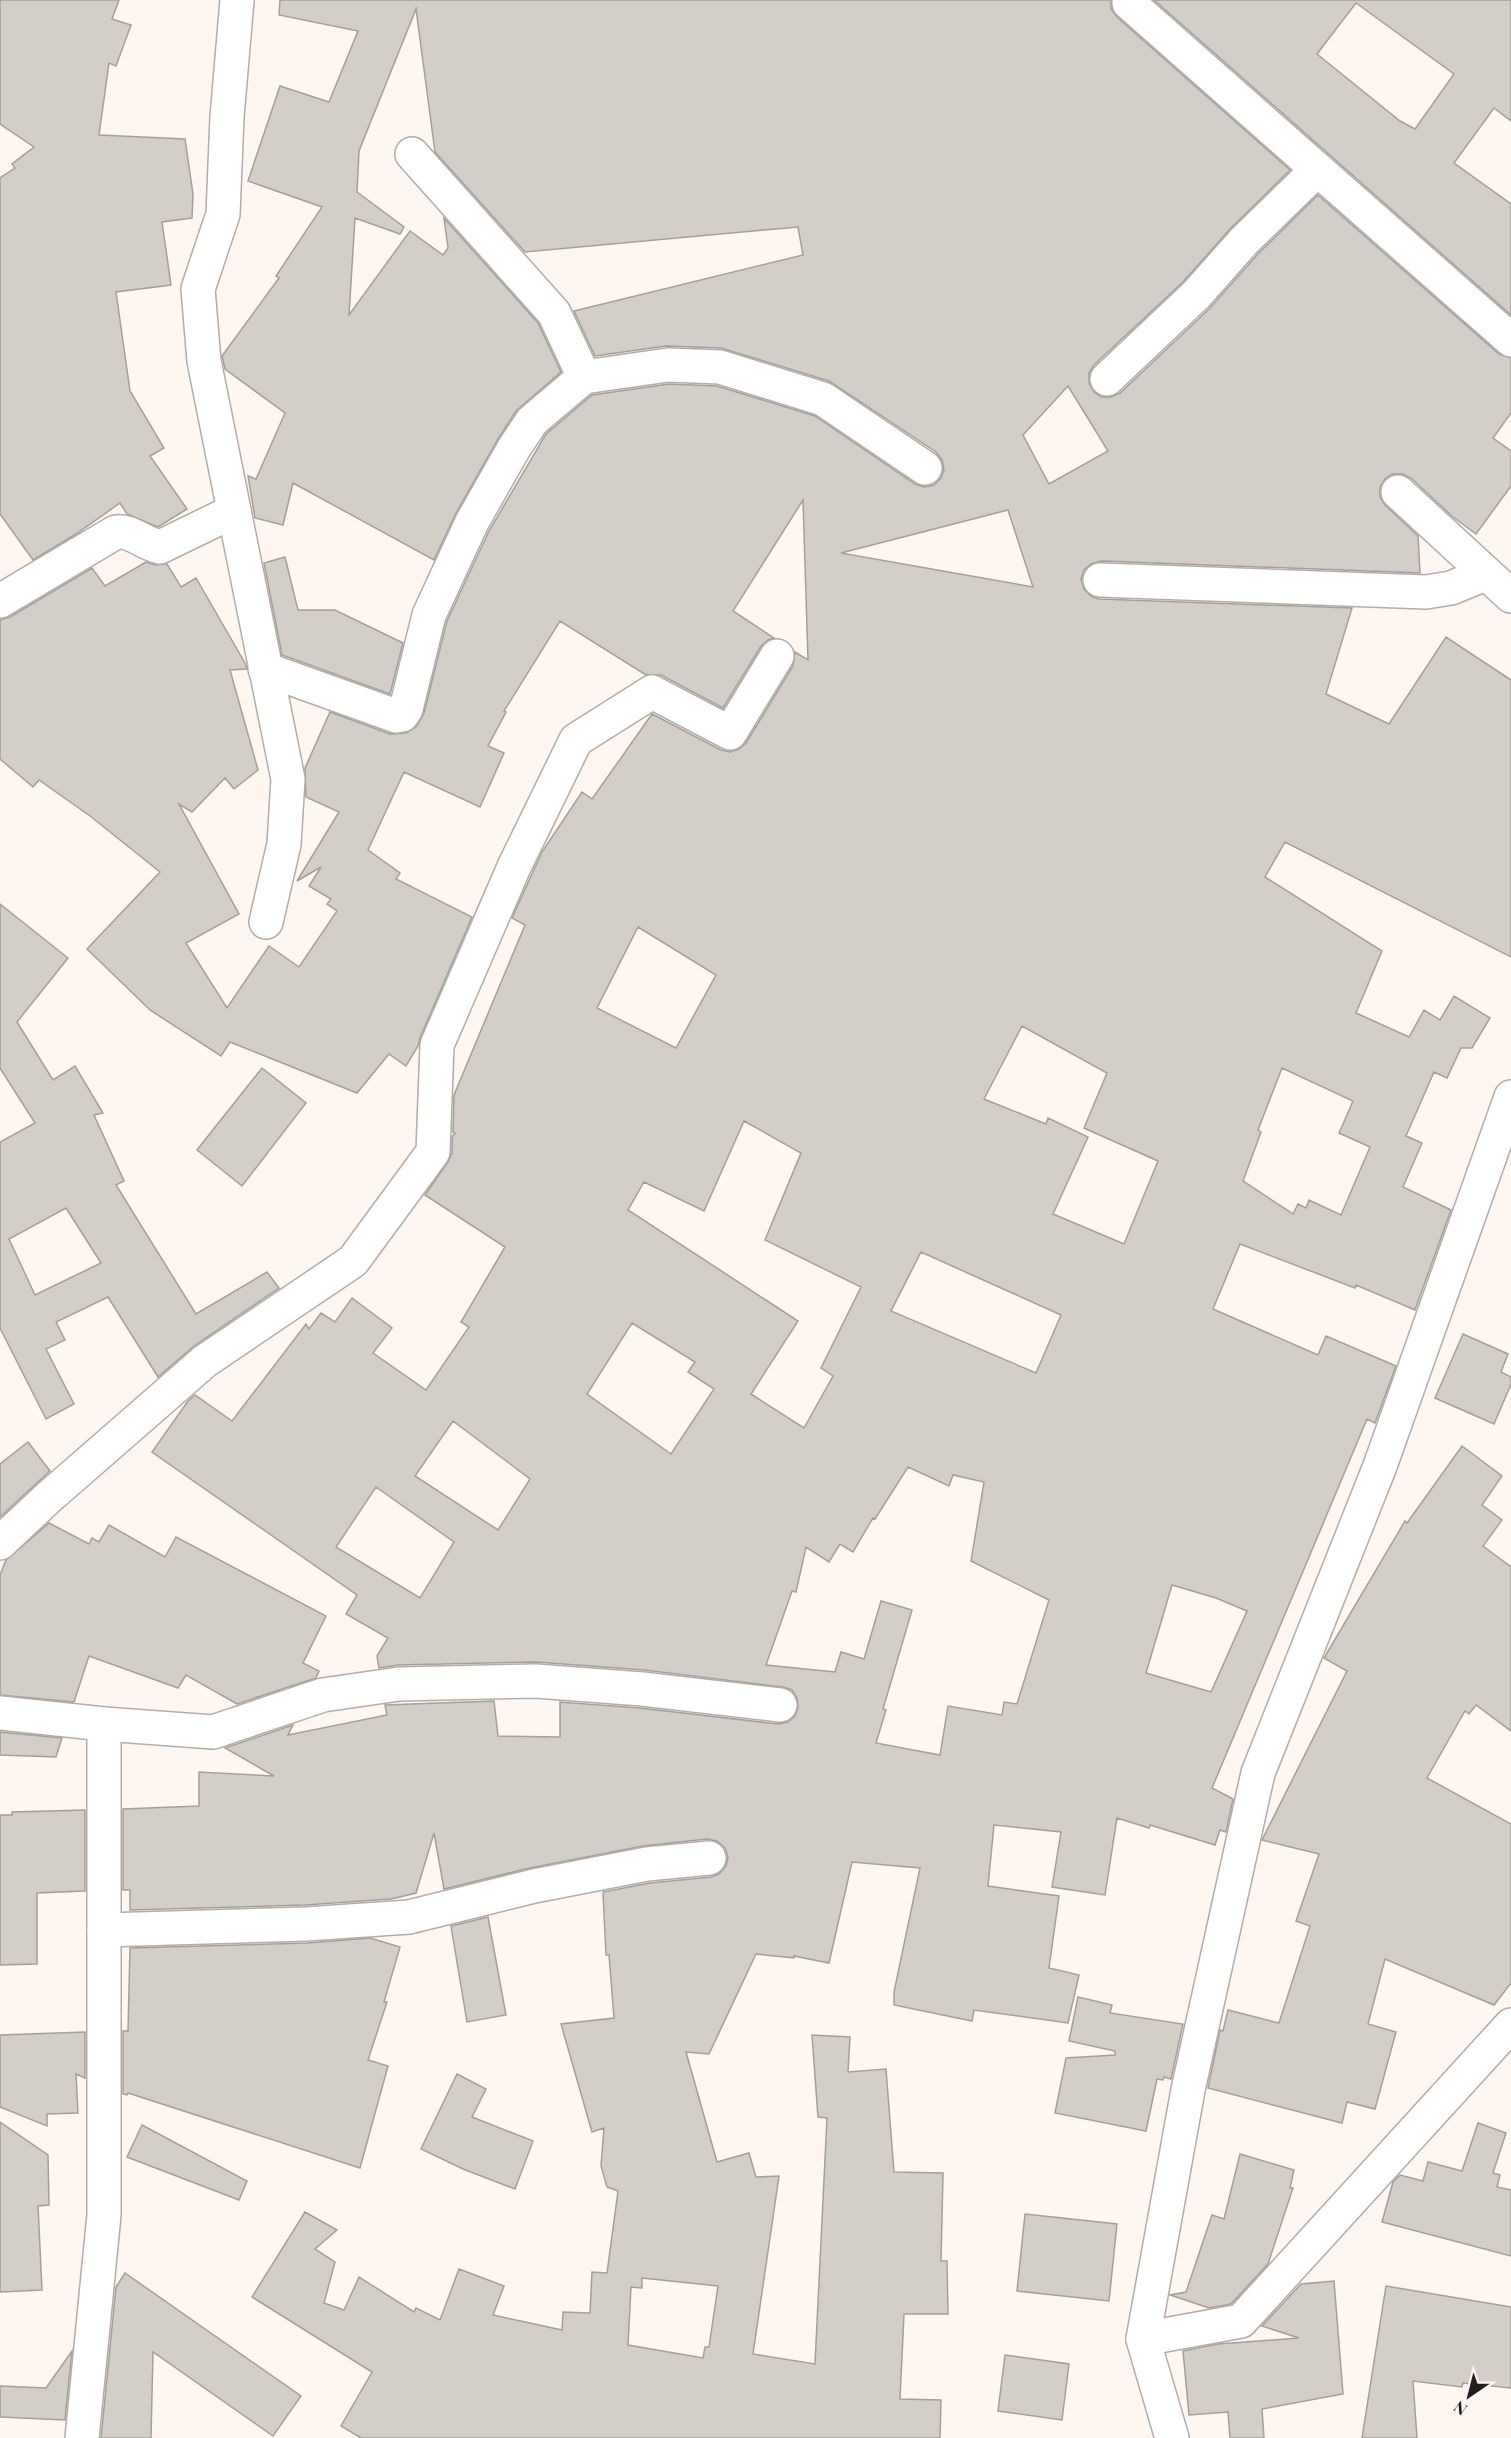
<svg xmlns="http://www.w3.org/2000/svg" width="1511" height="2438" viewBox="0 0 1511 2438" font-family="'Playfair Display',serif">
	<rect width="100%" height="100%" fill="#fef6f0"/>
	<g fill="#d3cec7" stroke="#a4a099" stroke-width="1.5" fill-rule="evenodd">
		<path d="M0 0H119L112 19 131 25 116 66 109 63 99 135 185 139 193 194 192 218 162 222 171 285 116 292 130 391 164 448 150 456 187 509 158 527 127 514 120 503 76 534 33 560 0 514V178L15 168 12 164 34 147 0 124Z"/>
		<path d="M280 0H1111V9L1117 17 1290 170 1231 228 1183 282 1094 365 1089 373V383L1094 392 1101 397H1111L1120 393 1209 309 1258 254 1318 195 1499 354 1511 358V413L1493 438 1511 451V486L1476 534 1453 517 1411 478 1403 474H1392L1385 479 1380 487V497L1385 505 1418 536 1420 573 1101 561 1091 564 1084 570 1081 579 1084 589 1091 596 1099 599 1352 608 1326 694 1389 724 1446 637 1511 680V957L1285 842 1265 877 1382 951 1356 1013 1409 1037 1424 1010 1440 1020 1454 996 1490 1018 1472 1048H1461L1447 1078 1434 1072 1406 1136 1422 1143 1403 1187 1451 1210 1415 1310 1356 1285 1355 1288 1240 1244 1213 1309 1318 1355 1326 1336 1396 1366 1375 1423 1367 1419 1212 1788 1233 1799 1226 1832 1220 1830 1215 1845 1150 1825 1149 1828 1117 1818 1105 1895 1052 1887 1061 1832 994 1825 988 1886 1059 1896 1049 1968 1079 1975 1068 2023 974 2010 972 2021 894 2005V1992L920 1868 852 1862 829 1963 794 1956V1958L756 1954 709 2054 686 2052 717 2162 749 2153 756 2177 779 2176 753 2354 815 2364 827 2118 818 2117 812 2035 850 2037 848 2072 886 2069 894 2172 943 2173 941 2261H947L948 2314H904L900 2399 941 2400 940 2438H361L341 2426 372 2372 252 2297 305 2212 337 2230 315 2249 335 2262 324 2303 344 2310 359 2277 414 2312 416 2308 440 2320 459 2269 504 2286 493 2315 562 2330 563 2312 590 2313 592 2272 607 2273 618 2191 607 2187 601 2166 604 2128 592 2132 561 2024 614 2018 609 1955H606L603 1892 650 1883 711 1877 719 1874 726 1866 728 1857 725 1848 717 1841 707 1839 643 1846 530 1868 444 1889 434 1833 416 1893 391 1899 305 1905 130 1910V1890H123V1809L199 1806V1772L274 1776 225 1748 293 1725 288 1735 387 1715 385 1705 494 1701 498 1736 560 1737V1702L640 1708 778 1724 788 1722 795 1716 798 1708 797 1698 792 1690 783 1687 644 1670 536 1662 398 1665 379 1668 377 1656 388 1638 346 1614 357 1595 152 1452 188 1401 195 1395 232 1421 306 1324 309 1329 321 1313 335 1322 352 1298 392 1328 373 1353 426 1390 469 1327 461 1322 505 1247 425 1195 448 1162 452 1153V1137L455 1133 453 1132 454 1095 525 925 512 918 542 852 582 792 592 799 652 714 721 750 730 752 739 749 746 743 793 666 795 652 808 660 803 500 733 611 774 638 768 640 761 646 723 708 661 675H646L560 621 504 711 506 712 488 746 504 753 480 807 404 772 368 850 400 873 396 879 472 917 420 1038 418 1046 406 1066 389 1054 357 1093 230 1042 221 1056 150 1010 87 949 160 872 90 816 39 780 33 787 0 759V620L10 617 92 568 105 586 146 562 155 565 167 564 181 587 196 578 245 663 247 669 230 670 258 770 234 789 225 778 192 812 179 804 239 914 186 943 227 1008 269 946 299 967 337 911 327 904 331 899 309 886 321 867 297 881 339 812 306 797 305 768 330 712 390 734 406 733 417 726 424 713 447 621 489 531 546 434 592 395 669 384 717 386 815 416 915 484 924 487 934 485 941 478 944 470 942 460 936 452 829 381 721 348 666 346 595 356 574 311 803 255 798 227 525 252 435 152 416 9 359 151 357 192 404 227 400 234 355 218 349 315 410 231 443 255 448 248 444 218 538 323 561 372 516 411 498 439 456 513 434 560 293 483 283 525 255 518 248 476 256 479 285 413 225 369 222 356 279 278 276 276 322 207 248 181 280 86 329 102 358 31 279 15ZM1068 386 1108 451 1049 484 1023 435ZM1008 510 1033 587 841 553ZM638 927 716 975 676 1048 597 1008ZM1022 1026 1107 1073 1084 1128 1158 1161 1124 1244 1053 1214 1088 1137 1048 1118 1046 1124 984 1099ZM1282 1068 1353 1101 1339 1133 1370 1147 1341 1215 1309 1200 1306 1208 1298 1204 1293 1214 1243 1181 1261 1132 1258 1130ZM744 1121 801 1153 765 1240 861 1287 821 1368 833 1376 804 1428 751 1394 798 1321 628 1210 644 1182 704 1211ZM921 1252 1061 1315 1036 1373 891 1311ZM632 1323 695 1362 688 1372 714 1389 671 1454 587 1394ZM453 1421 530 1479 498 1530 415 1476ZM908 1467 949 1486 953 1475 984 1482 971 1561 1049 1600 1017 1704 1004 1702 1002 1715 948 1706 940 1755 876 1743 886 1710 883 1709 912 1610 881 1601 864 1659 841 1652 835 1672 766 1665 792 1591 796 1592 806 1547 829 1562 840 1544 853 1552 873 1518 875 1519ZM376 1487 454 1542 420 1598 336 1547ZM1172 1585 1216 1598 1247 1611 1211 1692 1146 1673ZM642 2278 718 2286 709 2347H705L703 2358 628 2345 631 2287 642 2288Z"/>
		<path d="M1154 0H1511V121L1494 108 1454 163 1511 204V315ZM1356 3 1454 74 1415 129 1400 121 1317 54Z"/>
		<path d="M285 557 298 610H335L403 643 390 694 282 655 264 563Z"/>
		<path d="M0 904 68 958 17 1022 53 1080 75 1066 103 1113 94 1115 124 1181 116 1185 196 1314 267 1272 279 1288 194 1346 158 1377 108 1297 56 1322 65 1340 46 1349 74 1404 46 1419 0 1328V1142L35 1123 0 1068ZM66 1208 101 1263 35 1295 9 1239Z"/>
		<path d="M262 1068 306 1103 242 1186 197 1150Z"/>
		<path d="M1463 1334 1508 1354 1501 1372 1511 1377V1384L1494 1424 1435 1398Z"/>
		<path d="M28 1442 50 1471 0 1517V1464Z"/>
		<path d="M1462 1446 1502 1476 1482 1505 1502 1520 1483 1546 1511 1567V1731L1476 1705 1469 1714 1465 1711 1427 1778 1511 1824V1983L1494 2005 1385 1959 1368 2024 1396 2032 1375 2109 1347 2102 1342 2123 1208 2088 1220 2030 1223 2031 1228 2010 1279 2023 1310 1926 1296 1921 1319 1854 1262 1840 1347 1671 1324 1658 1405 1521 1407 1523Z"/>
		<path d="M49 1523 89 1544 92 1538 99 1542 109 1525 165 1557 176 1537 326 1616 303 1663 319 1671 316 1678 237 1704 186 1675 178 1688 89 1656 74 1702 0 1695V1575L6 1560Z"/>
		<path d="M0 1732 62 1738 56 1757 0 1755Z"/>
		<path d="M85 1810V1891L37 1893V1964L0 1965V1815H12V1812Z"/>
		<path d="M488 1917 506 2015 467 2022 451 1926Z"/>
		<path d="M370 1938 400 1947 384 2002H387L368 2060 388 2066 360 2168 128 2093 127 2095 123 2094V2031H128L130 1948 307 1943Z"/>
		<path d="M1078 1997 1112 2005 1110 2013 1183 2024 1171 2079 1164 2077 1163 2080 1157 2079 1146 2131 1055 2113 1066 2058 1115 2055V2051L1069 2041Z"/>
		<path d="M85 2032V2078L76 2074 78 2113 47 2114V2126L0 2107V2035Z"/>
		<path d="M457 2074 486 2089 472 2117 533 2141 515 2189 463 2169 421 2149Z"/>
		<path d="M0 2122 48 2155 49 2205 38 2206 42 2290 0 2292Z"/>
		<path d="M1478 2123 1506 2133 1493 2173 1500 2175 1497 2187 1511 2190V2256L1382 2222 1393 2182 1400 2175 1423 2181 1428 2162 1462 2171Z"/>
		<path d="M142 2125 247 2181 239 2200 127 2157Z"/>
		<path d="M1240 2154 1294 2170 1290 2188H1293L1268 2264 1231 2304 1209 2308 1170 2295 1186 2292 1212 2215 1224 2219Z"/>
		<path d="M1025 2214 1117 2224 1109 2301 1017 2291Z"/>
		<path d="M125 2273 301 2396 273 2436 153 2352 151 2438H101L116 2287Z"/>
		<path d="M1334 2281 1343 2394 1262 2409 1264 2438H1230L1228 2412 1189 2415 1183 2351 1218 2344 1299 2338 1262 2326 1301 2284Z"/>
		<path d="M1386 2286 1511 2307V2388L1463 2383 1462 2387 1413 2381 1417 2438H1362Z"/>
		<path d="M72 2351 65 2420 0 2417V2386L46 2388Z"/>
		<path d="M1005 2355 1069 2364 1062 2420 998 2411Z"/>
	</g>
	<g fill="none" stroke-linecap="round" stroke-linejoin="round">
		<g stroke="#b3aca7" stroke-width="36">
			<g id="street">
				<path d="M237 0 227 117 223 214 198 289 204 361 288 779 284 844 266 922"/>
				<path d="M1129 3 1511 340"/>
				<path d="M412 154 554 313 584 377"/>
				<path d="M1107 379 1196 295 1244 241 1317 170"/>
				<path d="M1398 492 1511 596"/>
				<path d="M1100 580 1426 592 1451 588 1485 574"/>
				<path d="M0 601 116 532C132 530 144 544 160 547L234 511"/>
				<path d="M265 669 396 716 402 715 406 709 429 615 472 522 514 448 532 421 584 377 668 365 720 367 823 399 925 468"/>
				<path d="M0 1543 49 1497 205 1361 353 1261 433 1152 437 1045 514 867 576 740 652 692 730 733 777 656"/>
				<path d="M0 1713 104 1724 213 1732 323 1695 399 1684 536 1681 642 1689 780 1705"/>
				<path d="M104 1930 306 1924 409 1917 534 1886 647 1864 709 1858"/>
				<path d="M1143 2339 1241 2321 1511 2025"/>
				<path d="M82 2438 104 2215V1724"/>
				<path d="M1172 2438 1143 2339 1188 2090 1258 1773 1380 1466 1511 1097"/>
			</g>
		</g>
		<use href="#street" stroke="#fff" stroke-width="33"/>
	</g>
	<g transform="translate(1469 2396) rotate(215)" stroke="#fef6f0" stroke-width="4.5" paint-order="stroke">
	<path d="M0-4.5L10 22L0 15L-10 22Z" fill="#211e1c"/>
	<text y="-9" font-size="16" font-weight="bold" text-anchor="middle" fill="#211e1c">N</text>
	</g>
</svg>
